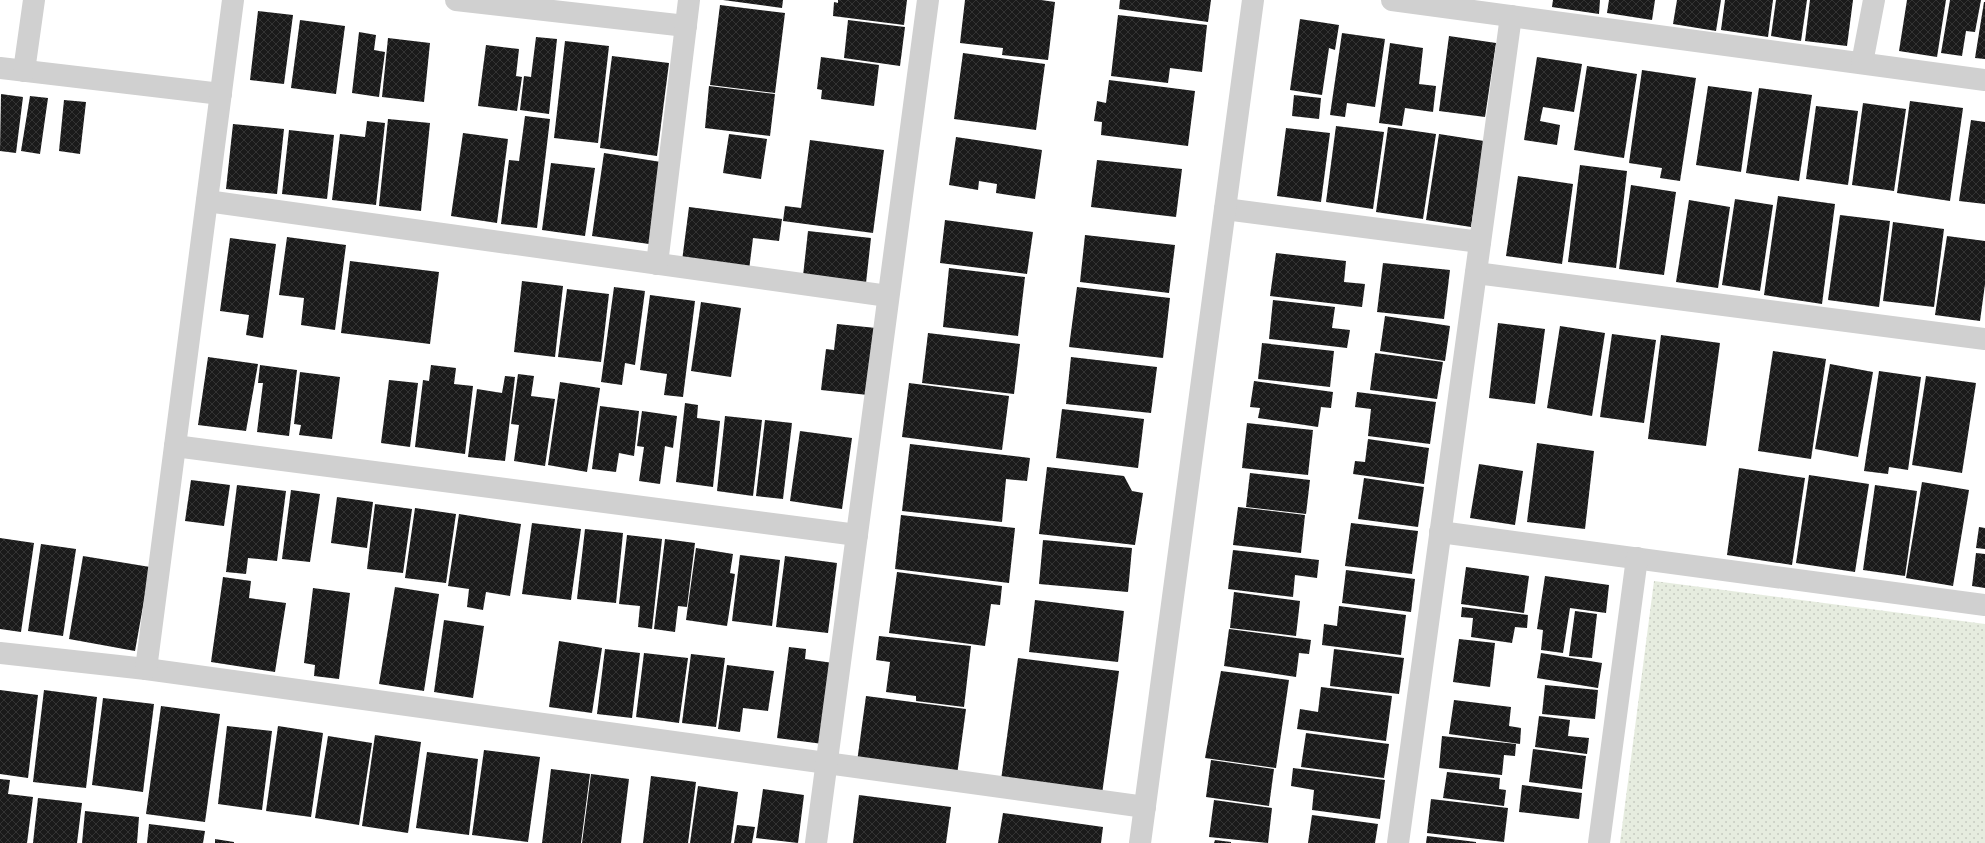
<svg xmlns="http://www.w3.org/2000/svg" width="1985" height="843" viewBox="0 0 1985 843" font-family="'Space Grotesk',sans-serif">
	<defs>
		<pattern id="park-dots" width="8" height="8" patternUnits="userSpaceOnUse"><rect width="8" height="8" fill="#e6ecdf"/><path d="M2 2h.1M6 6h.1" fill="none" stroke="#c6cbc0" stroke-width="1.8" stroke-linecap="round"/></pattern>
		<pattern id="building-cross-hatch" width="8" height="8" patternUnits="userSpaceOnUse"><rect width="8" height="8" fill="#1a1a1a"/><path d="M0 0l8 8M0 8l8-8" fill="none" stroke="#333"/></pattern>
	</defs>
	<rect width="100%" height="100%" fill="#fff"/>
	<path fill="url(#park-dots)" d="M1654 581 1985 624V843H1620Z"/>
	<g fill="url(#building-cross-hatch)">
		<path d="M723 0H783L782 8Z"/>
		<path d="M838 0H907L904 25 833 16 834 2 838 3Z"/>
		<path d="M965 0H1041L1055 2 1048 60 1002 55 1003 48 960 43Z"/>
		<path d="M1120 0H1211L1208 22 1119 9Z"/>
		<path d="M1553 0H1600L1599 14 1552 7Z"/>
		<path d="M1609 0H1655L1652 20 1607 13Z"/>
		<path d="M1677 0H1721L1716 31 1673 24Z"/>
		<path d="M1725 0H1773L1768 37 1721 30Z"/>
		<path d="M1776 0H1807L1801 41 1771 36Z"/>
		<path d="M1810 0H1853L1847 46 1805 41Z"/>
		<path d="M1907 0H1946L1937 57 1899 51Z"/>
		<path d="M1950 0H1981L1975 32 1966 31 1962 56 1941 53Z"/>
		<path d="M1984 2H1985V59L1975 58Z"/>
		<path d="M720 5 785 13 775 93 710 85Z"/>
		<path d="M258 11 293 15 284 84 250 80Z"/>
		<path d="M1118 15 1207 25 1202 72 1170 68 1168 83 1111 76Z"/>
		<path d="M1300 19 1339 25 1335 50 1329 48 1322 95 1290 90Z"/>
		<path d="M300 20 345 26 336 94 291 88Z"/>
		<path d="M848 20 905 27 900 66 844 58Z"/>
		<path d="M359 32 376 35 374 50 385 52 379 97 352 93Z"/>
		<path d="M1342 33 1385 39 1375 107 1347 103 1345 117 1330 115Z"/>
		<path d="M1449 36 1496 43 1485 117 1439 111Z"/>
		<path d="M536 37 557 39 549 114 520 110 524 76 531 77Z"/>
		<path d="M388 38 430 43 424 102 382 97Z"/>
		<path d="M565 41 609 46 598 143 554 138Z"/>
		<path d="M1390 43 1423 48 1419 84 1436 86 1433 112 1405 108 1402 126 1379 123Z"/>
		<path d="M486 45 519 49 516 76 522 77 517 111 478 106Z"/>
		<path d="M963 53 1045 64 1036 130 954 119Z"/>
		<path d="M612 56 669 63 657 156 600 148Z"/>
		<path d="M821 57 879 65 874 106 821 99 822 90 817 89Z"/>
		<path d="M1537 57 1582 64 1574 112 1543 107 1540 121 1560 125 1557 145 1524 140Z"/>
		<path d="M1587 66 1637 74 1624 158 1574 150Z"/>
		<path d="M1642 70 1696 78 1680 181 1660 178 1662 168 1629 163Z"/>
		<path d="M1109 80 1195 91 1188 146 1101 135 1102 122 1094 121 1097 101 1106 103Z"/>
		<path d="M709 86 775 94 770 136 705 128Z"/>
		<path d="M1708 86 1752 92 1741 172 1696 165Z"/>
		<path d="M1759 88 1812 95 1799 181 1746 173Z"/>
		<path d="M1 94 23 97 16 153 0 151Z"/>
		<path d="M1294 95 1321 98 1319 119 1292 116Z"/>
		<path d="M30 96 48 98 40 154 21 151Z"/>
		<path d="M64 100 86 102 80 154 59 151Z"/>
		<path d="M1910 101 1963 108 1950 201 1897 193Z"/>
		<path d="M1863 103 1906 109 1894 191 1852 185Z"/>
		<path d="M1816 106 1858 111 1848 185 1806 179Z"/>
		<path d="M525 116 550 119 537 228 501 224 509 160 519 161Z"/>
		<path d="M388 119 430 123 421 211 379 206Z"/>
		<path d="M1971 120 1985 122V204L1959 201Z"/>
		<path d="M367 121 385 123 376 205 332 200 340 134 365 137Z"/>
		<path d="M233 124 284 129 277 194 226 189Z"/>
		<path d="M1336 126 1384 132 1373 209 1326 202Z"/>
		<path d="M1388 127 1436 134 1423 219 1376 212Z"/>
		<path d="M1286 128 1330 133 1321 202 1277 196Z"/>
		<path d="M289 130 334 135 327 199 282 194Z"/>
		<path d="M463 133 508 139 497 223 451 216Z"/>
		<path d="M729 134 767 139 761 179 723 173Z"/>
		<path d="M1439 134 1484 141 1471 227 1426 220Z"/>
		<path d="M956 137 1042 150 1035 199 996 193 997 184 979 181 978 190 949 185Z"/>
		<path d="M810 140 884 150 873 233 783 221 785 206 801 208Z"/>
		<path d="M604 153 661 162 649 244 592 236Z"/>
		<path d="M1097 160 1182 169 1176 217 1091 207Z"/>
		<path d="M551 163 595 168 585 236 542 230Z"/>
		<path d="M1580 165 1627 171 1616 268 1568 262Z"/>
		<path d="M1518 176 1573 184 1562 264 1506 256Z"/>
		<path d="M1631 185 1676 192 1664 275 1619 269Z"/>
		<path d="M1778 196 1835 204 1822 304 1764 295Z"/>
		<path d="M1735 199 1773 205 1760 291 1722 285Z"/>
		<path d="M1689 200 1730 207 1718 288 1676 282Z"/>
		<path d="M689 207 782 219 779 241 753 238 749 270 682 261Z"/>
		<path d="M1840 215 1890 221 1879 307 1828 300Z"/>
		<path d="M945 220 1033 232 1027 274 940 263Z"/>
		<path d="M1893 222 1944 229 1934 307 1883 301Z"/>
		<path d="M808 231 871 238 866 283 803 276Z"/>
		<path d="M1085 235 1175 245 1169 293 1080 282Z"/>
		<path d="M1947 236 1985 241V284L1980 321 1935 315Z"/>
		<path d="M287 237 346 245 335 330 301 325 304 298 279 295Z"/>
		<path d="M230 238 276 244 263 338 246 335 249 315 220 311Z"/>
		<path d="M1276 253 1346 261 1344 282 1365 284 1362 307 1270 296Z"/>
		<path d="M350 261 439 272 430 344 341 333Z"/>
		<path d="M1383 263 1450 270 1444 319 1377 312Z"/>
		<path d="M949 268 1025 277 1018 336 943 327Z"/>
		<path d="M522 281 563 286 555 357 514 352Z"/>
		<path d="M614 287 645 291 635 365 625 363 622 385 601 382Z"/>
		<path d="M1077 287 1170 298 1163 358 1069 347Z"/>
		<path d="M567 289 609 294 601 362 558 357Z"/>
		<path d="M650 295 695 301 683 397 664 395 667 374 640 370Z"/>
		<path d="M1273 300 1335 307 1332 328 1350 330 1347 348 1269 339Z"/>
		<path d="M701 302 741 308 731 377 691 371Z"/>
		<path d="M1385 316 1450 326 1445 361 1380 351Z"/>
		<path d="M1498 323 1545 329 1535 404 1489 398Z"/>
		<path d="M837 324 876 328 868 395 821 390 826 349 834 350Z"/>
		<path d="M1560 326 1605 333 1592 416 1547 408Z"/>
		<path d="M928 333 1020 344 1014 394 922 383Z"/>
		<path d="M1612 334 1656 340 1644 423 1600 417Z"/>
		<path d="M1661 335 1720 343 1706 446 1648 439Z"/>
		<path d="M1262 343 1334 351 1330 387 1258 379Z"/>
		<path d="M1773 351 1826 359 1811 459 1758 451Z"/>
		<path d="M1375 353 1443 362 1437 399 1370 390Z"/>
		<path d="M208 357 258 364 246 431 198 425Z"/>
		<path d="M1071 357 1157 367 1151 413 1066 404Z"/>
		<path d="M1830 364 1873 372 1858 457 1815 449Z"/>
		<path d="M260 365 297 370 289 436 257 432 263 383H258Z"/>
		<path d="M431 365 456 368 454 384 473 386 465 454 415 447 423 380 429 381Z"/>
		<path d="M1879 371 1921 377 1908 470 1889 467 1888 474 1864 471Z"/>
		<path d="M300 372 340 377 332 439 299 435 301 425 294 424Z"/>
		<path d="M518 374 534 376 531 396 555 399 545 466 514 461 519 425 511 424Z"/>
		<path d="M505 376 515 377 505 461 468 457 477 389 502 393Z"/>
		<path d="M1926 376 1976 383 1962 473 1912 465Z"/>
		<path d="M389 380 418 383 410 447 381 443Z"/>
		<path d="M1254 381 1333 392 1331 408 1321 407 1318 427 1258 418 1260 408 1250 407Z"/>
		<path d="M560 382 600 388 587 472 548 465Z"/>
		<path d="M909 383 1009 396 1002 450 902 437Z"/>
		<path d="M1357 392 1436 402 1430 444 1368 436 1371 409 1355 407Z"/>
		<path d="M685 403 698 405 697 418 720 421 713 487 676 482Z"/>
		<path d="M600 406 639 411 634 456 619 453 616 472 592 469Z"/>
		<path d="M1062 409 1144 419 1138 468 1056 458Z"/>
		<path d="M642 411 677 416 673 448 665 446 660 484 639 481 644 447 637 446Z"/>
		<path d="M725 416 762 420 753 496 717 491Z"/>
		<path d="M765 420 792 423 783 499 756 496Z"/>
		<path d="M1247 423 1313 430 1308 475 1242 468Z"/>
		<path d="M800 431 852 438 842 509 790 501Z"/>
		<path d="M1368 439 1429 448 1424 484 1353 474 1355 461 1365 462Z"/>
		<path d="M1537 443 1594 451 1585 529 1527 522Z"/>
		<path d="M910 444 1030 458 1027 481 1006 479 1002 522 902 511Z"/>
		<path d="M1479 464 1523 471 1515 525 1470 518Z"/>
		<path d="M1047 467 1124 476 1132 491 1143 493 1135 545 1039 534Z"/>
		<path d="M1739 468 1805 478 1792 565 1727 555Z"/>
		<path d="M1250 473 1310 480 1306 514 1246 507Z"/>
		<path d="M1809 475 1869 484 1855 572 1796 563Z"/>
		<path d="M1364 478 1424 487 1418 527 1358 519Z"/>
		<path d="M191 480 230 485 224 526 185 521Z"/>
		<path d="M1922 482 1969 490 1953 586 1906 578Z"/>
		<path d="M237 485 286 491 277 561 248 558 246 574 226 572Z"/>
		<path d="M1875 485 1917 491 1905 576 1863 570Z"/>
		<path d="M291 490 320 494 310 562 282 559Z"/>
		<path d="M337 497 373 502 367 548 331 543Z"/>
		<path d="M375 504 412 509 403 573 367 569Z"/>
		<path d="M1238 507 1305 515 1301 553 1233 545Z"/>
		<path d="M415 508 456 514 446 583 405 578Z"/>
		<path d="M459 514 521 524 510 596 486 592 483 610 467 607 469 589 448 586Z"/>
		<path d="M901 515 1015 528 1009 583 895 569Z"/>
		<path d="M532 523 581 529 571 600 522 594Z"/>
		<path d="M1351 523 1418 531 1412 574 1345 566Z"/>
		<path d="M1979 527 1985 528V549L1976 548Z"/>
		<path d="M585 529 623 533 616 603 577 599Z"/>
		<path d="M627 535 662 539 652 629 638 627 640 606 619 604Z"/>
		<path d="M0 538 34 543 21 632 0 629Z"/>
		<path d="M665 539 695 543 687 607 678 606 675 632 654 629Z"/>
		<path d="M1043 540 1132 548 1128 592 1039 584Z"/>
		<path d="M41 544 76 549 63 636 28 631Z"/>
		<path d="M696 548 733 554 730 573 735 574 727 626 686 620Z"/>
		<path d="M1233 550 1319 560 1317 578 1295 575 1293 597 1228 589Z"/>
		<path d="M1976 553 1985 554V588L1972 586Z"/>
		<path d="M740 555 780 560 772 626 732 621Z"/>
		<path d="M83 556 150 567 135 651 69 639Z"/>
		<path d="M785 556 837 563 828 633 776 627Z"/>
		<path d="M1466 567 1529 576 1524 613 1461 604Z"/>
		<path d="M1346 570 1415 579 1411 612 1342 603Z"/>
		<path d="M897 572 1002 586 1000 605 991 604 985 646 889 633Z"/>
		<path d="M1545 576 1609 585 1606 613 1570 608 1563 653 1541 650 1543 630 1537 629Z"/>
		<path d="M223 577 251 581 249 598 286 603 275 672 211 662Z"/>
		<path d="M395 587 439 594 424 691 379 684Z"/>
		<path d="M313 588 350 593 339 679 314 676 315 665 304 663Z"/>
		<path d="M1234 592 1300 601 1296 636 1230 628Z"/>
		<path d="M1035 600 1124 611 1118 662 1029 652Z"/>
		<path d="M1339 606 1406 615 1401 655 1322 645 1324 624 1337 626Z"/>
		<path d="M1462 607 1528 615 1527 628 1515 627 1512 643 1471 637 1473 618 1461 617Z"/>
		<path d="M1575 611 1597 614 1592 658 1569 656Z"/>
		<path d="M444 620 484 626 473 698 434 692Z"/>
		<path d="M1229 629 1311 640 1309 654 1299 653 1296 677 1224 666Z"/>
		<path d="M879 636 971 646 964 707 916 701V696L886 692 890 662 876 660Z"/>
		<path d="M1459 639 1495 643 1490 687 1453 682Z"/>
		<path d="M559 641 602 648 592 713 549 707Z"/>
		<path d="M789 647 806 649 805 659 833 663 823 744 777 738Z"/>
		<path d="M605 649 640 653 632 718 597 714Z"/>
		<path d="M1334 649 1404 658 1399 694 1330 686Z"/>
		<path d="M644 653 688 658 679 723 636 717Z"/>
		<path d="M1541 653 1602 663 1598 688 1537 678Z"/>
		<path d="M691 654 725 658 716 727 682 723Z"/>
		<path d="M1018 658 1119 671 1102 794 1001 780Z"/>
		<path d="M727 665 774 671 768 711 743 708 740 732 718 729Z"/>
		<path d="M1221 671 1289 680 1276 768 1205 758Z"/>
		<path d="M1545 685 1598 690 1595 719 1542 714Z"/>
		<path d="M1321 687 1392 696 1386 741 1297 729 1300 709 1318 712Z"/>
		<path d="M0 690 38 695 28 778 0 774Z"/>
		<path d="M44 690 97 697 86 788 33 782Z"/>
		<path d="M866 696 966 709 957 775 857 762Z"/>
		<path d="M103 698 154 704 143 792 92 785Z"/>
		<path d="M1454 700 1511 707 1509 726 1521 728 1520 744 1449 734Z"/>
		<path d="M161 706 220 714 205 822 146 814Z"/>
		<path d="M1539 716 1570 720 1568 736 1589 738 1587 754 1535 747Z"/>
		<path d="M227 726 272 731 262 810 218 804Z"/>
		<path d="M278 726 323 733 311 817 266 811Z"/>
		<path d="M1306 733 1389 744 1384 778 1301 767Z"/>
		<path d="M375 735 421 742 408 833 362 826Z"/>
		<path d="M328 736 372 743 359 825 315 818Z"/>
		<path d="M1442 736 1516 744 1515 756 1504 755 1502 775 1439 768Z"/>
		<path d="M1533 749 1586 756 1582 789 1529 782Z"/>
		<path d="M484 750 540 757 528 842 472 835Z"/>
		<path d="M427 752 478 759 469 835 416 828Z"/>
		<path d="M1211 760 1274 769 1269 806 1206 797Z"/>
		<path d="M1293 768 1385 780 1380 819 1312 810 1314 790 1291 786Z"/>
		<path d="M551 769 590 774 581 843H542Z"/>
		<path d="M1447 772 1500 778 1499 789 1506 790 1504 806 1443 798Z"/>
		<path d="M591 774 629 779 621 843H582Z"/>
		<path d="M651 776 696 782 688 843H643Z"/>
		<path d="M0 779 10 780 8 794 33 797 27 843H0Z"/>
		<path d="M1522 785 1582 793 1579 819 1519 812Z"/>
		<path d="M698 786 738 792 731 843H690Z"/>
		<path d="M763 789 804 795 798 843 756 838Z"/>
		<path d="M859 795 951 807 946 843H853Z"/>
		<path d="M38 798 82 803 77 843H33Z"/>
		<path d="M1431 799 1508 808 1504 842 1427 833Z"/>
		<path d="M1214 800 1272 808 1268 843 1209 837Z"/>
		<path d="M85 811 139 817 137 843H82Z"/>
		<path d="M1003 813 1103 827 1101 843H998Z"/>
		<path d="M1312 815 1378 824 1375 843H1308Z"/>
		<path d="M149 824 205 831 203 843H147Z"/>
		<path d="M737 825 755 827 752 843H734Z"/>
		<path d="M1427 836 1476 842V843H1426Z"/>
		<path d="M215 839 234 842V843H215Z"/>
		<path d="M1215 840 1231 842V843H1214Z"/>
	</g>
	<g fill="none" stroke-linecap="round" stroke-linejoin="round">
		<g stroke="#d0d0d0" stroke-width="22">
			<path d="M456 0 686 26"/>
			<path d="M1392 0 1985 80"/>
			<path d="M1862 63 1874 0"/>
			<path d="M0 68 221 94"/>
			<path d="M24 71 34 0"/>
			<path d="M207 201 888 296"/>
			<path d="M1225 209 1480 242"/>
			<path d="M657 264 689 0"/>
			<path d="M1476 273 1985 339"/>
			<path d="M175 446 857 535"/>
			<path d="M1440 532 1985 605"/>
			<path d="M0 653 146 669 1145 807"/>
			<path d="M146 669 233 0"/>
			<path d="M816 843 928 0"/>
			<path d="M1140 843 1253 0"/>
			<path d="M1398 843 1511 16"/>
			<path d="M1599 843 1637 558"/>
		</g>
	</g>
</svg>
